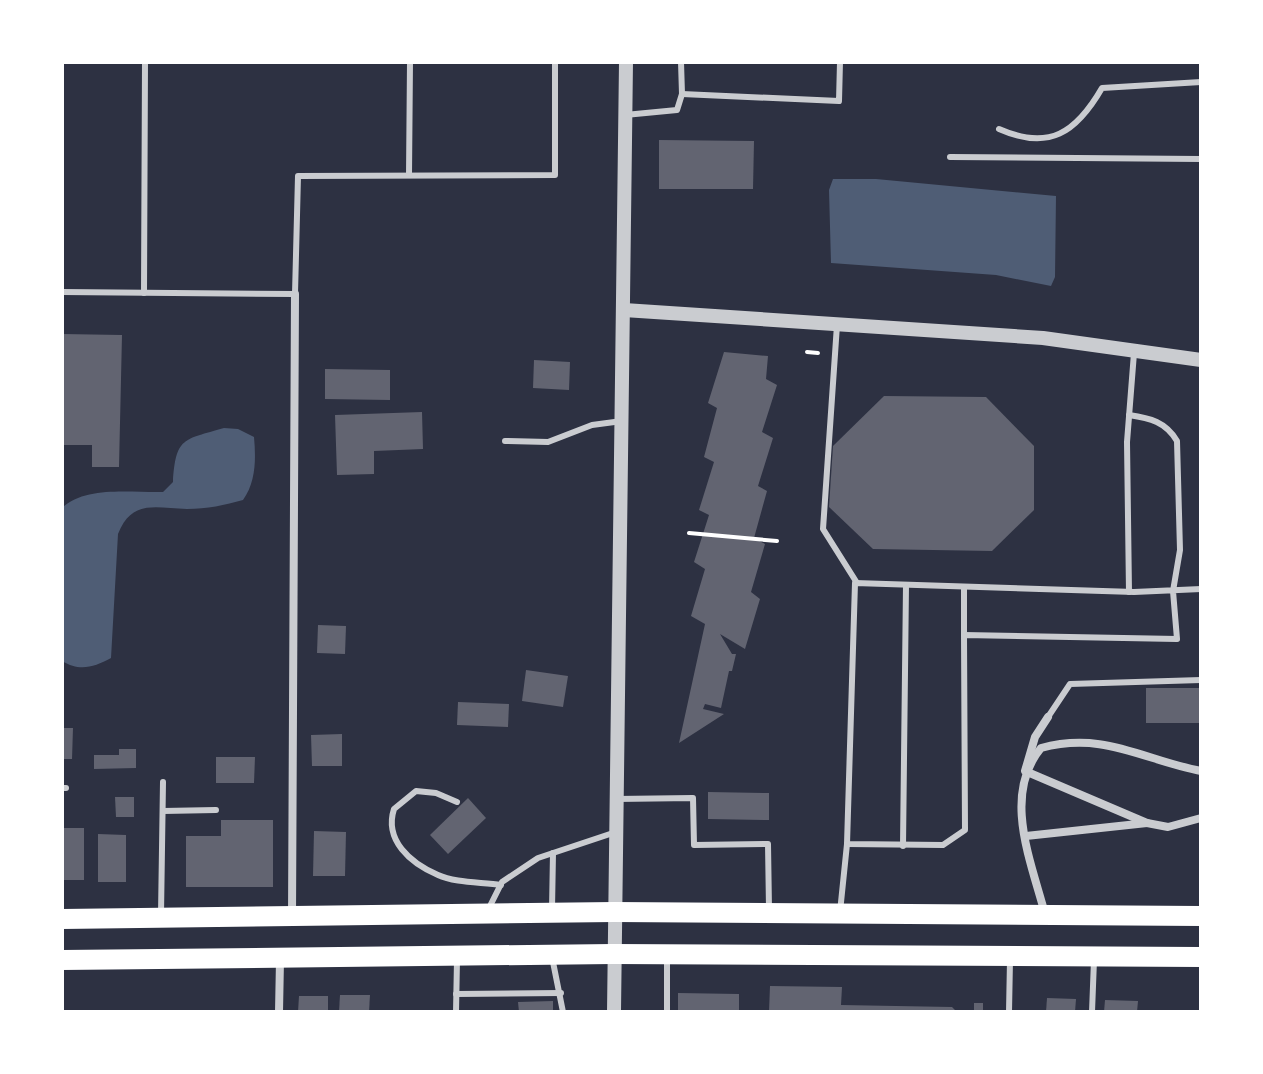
<svg xmlns="http://www.w3.org/2000/svg" width="1263" height="1074" viewBox="0 0 1263 1074" font-family="'Fira Sans',sans-serif">
	<rect width="100%" height="100%" fill="#2d3142"/>
	<g fill="#4f5d75">
		<path d="M833 179H876L1056 196 1055 277 1051 286 996 275 831 263 829 190Z"/>
		<path d="M224 428 238 429 254 437C256 459 256 482 243 500 225 505 207 509 187 509 155 508 132 499 118 534L111 658C94 667 80 672 62 661V508C86 485 133 493 163 492L173 482C176 437 183 440 224 428Z"/>
	</g>
	<g fill="#626471">
		<path d="M659 140 754 141 753 189H659Z"/>
		<path d="M62 334 122 335 119 467H92V445H62Z"/>
		<path d="M724 352 768 356 766 379 777 385 762 432 773 438 758 486 767 491 754 538 765 544 751 592 760 599 745 649 720 634 732 654H736L732 671H729L721 708 705 704 703 709 724 714 679 743 705 624 691 616 705 569 694 562 709 515 699 510 714 462 704 457 717 408 708 403Z"/>
		<path d="M534 360 570 362 569 390 533 388Z"/>
		<path d="M325 369 390 370V400L325 399Z"/>
		<path d="M884 396 986 397 1034 446V510L992 551 873 549 829 507 833 446Z"/>
		<path d="M422 412 423 449 374 451V474L337 475 335 415Z"/>
		<path d="M318 625 346 626 345 654 317 653Z"/>
		<path d="M526 670 568 676 563 707 522 701Z"/>
		<rect x="1146" y="688" width="55" height="35"/>
		<path d="M458 702 509 704 508 727 457 725Z"/>
		<path d="M62 728H73L72 759H62Z"/>
		<path d="M342 734V766H312L311 735Z"/>
		<path d="M119 749H136V768L94 769V755H119Z"/>
		<path d="M216 757H255L254 783H216Z"/>
		<path d="M708 792 769 793V820L708 819Z"/>
		<path d="M115 797H134V817H116Z"/>
		<path d="M468 798 486 818 448 854 430 835Z"/>
		<path d="M221 820H273V887H186V836H221Z"/>
		<rect x="62" y="828" width="22" height="52"/>
		<path d="M314 831 346 832 345 876H313Z"/>
		<path d="M98 834 126 835V882H98Z"/>
		<path d="M770 986 842 987 841 1005 952 1007 957 1012H769Z"/>
		<path d="M678 993 739 994V1012H678Z"/>
		<path d="M340 995H370L369 1012H339Z"/>
		<path d="M299 996H328V1012H298Z"/>
		<path d="M1047 998 1076 999 1075 1012H1046Z"/>
		<path d="M1105 1000 1138 1001 1137 1012H1104Z"/>
		<path d="M553 1001V1012H519L518 1002Z"/>
		<rect x="974" y="1003" width="9" height="9"/>
	</g>
	<g fill="none" stroke-linecap="round" stroke-linejoin="round">
		<g stroke="#fff" stroke-width="4">
			<path d="M807 352 818 353"/>
			<path d="M689 533 777 541"/>
		</g>
		<g stroke="#caccd0" stroke-width="6">
			<path d="M682 94 839 101 840 62"/>
			<path d="M625 115 677 110 682 94 681 62"/>
			<path d="M999 129C1049 151 1076 133 1102 88L1201 82"/>
			<path d="M950 157 1201 159"/>
			<path d="M409 175 410 62"/>
			<path d="M62 292 295 294 298 176 555 175V62"/>
			<path d="M144 293 145 62"/>
			<path d="M837 325 823 529 857 583"/>
			<path d="M1129 415C1150 418 1166 422 1177 441L1180 550 1173 591 1177 639 964 635 965 830 943 845 847 844 855 583 1134 592 1201 589"/>
			<path d="M505 441 548 442 592 425 622 421"/>
			<path d="M1129 592 1127 442 1134 353"/>
			<path d="M964 635V587"/>
			<path d="M1048 717 1070 684 1201 680"/>
			<path d="M62 788H66"/>
			<path d="M616 799 693 798 694 845 768 844 769 909"/>
			<path d="M457 802 436 793 416 791 394 809C384 840 410 863 438 875 455 883 482 882 501 885"/>
			<path d="M163 811 216 810"/>
			<path d="M903 846 906 585"/>
			<path d="M552 909 553 853"/>
			<path d="M488 910 502 882 538 858 616 832"/>
			<path d="M840 912 847 844"/>
			<path d="M161 914 163 782"/>
			<path d="M552 957 563 1012"/>
			<path d="M667 960V1012"/>
			<path d="M456 994 561 993"/>
			<path d="M456 1012 457 960"/>
			<path d="M1009 1012 1010 960"/>
			<path d="M1092 1012 1094 960"/>
		</g>
		<g stroke="#caccd0" stroke-width="8">
			<path d="M1048 717 1035 737 1025 771 1147 823 1168 827 1201 818"/>
			<path d="M1026 836 1147 823"/>
			<path d="M1045 914C1031 861 1002 795 1041 748 1104 731 1143 760 1201 771"/>
			<path d="M292 917 295 294"/>
			<path d="M279 1012 280 960"/>
		</g>
		<g stroke="#caccd0" stroke-width="14">
			<path d="M624 310 1043 338 1201 360"/>
			<path d="M614 1012 626 62"/>
		</g>
		<g stroke="#fff" stroke-width="20">
			<path d="M62 919 614 912 1201 916"/>
			<path d="M62 960 613 954 1201 957"/>
		</g>
	</g>
	<rect width="1263" height="1074" fill="none" stroke="#ffffff" stroke-width="128"/>
</svg>
